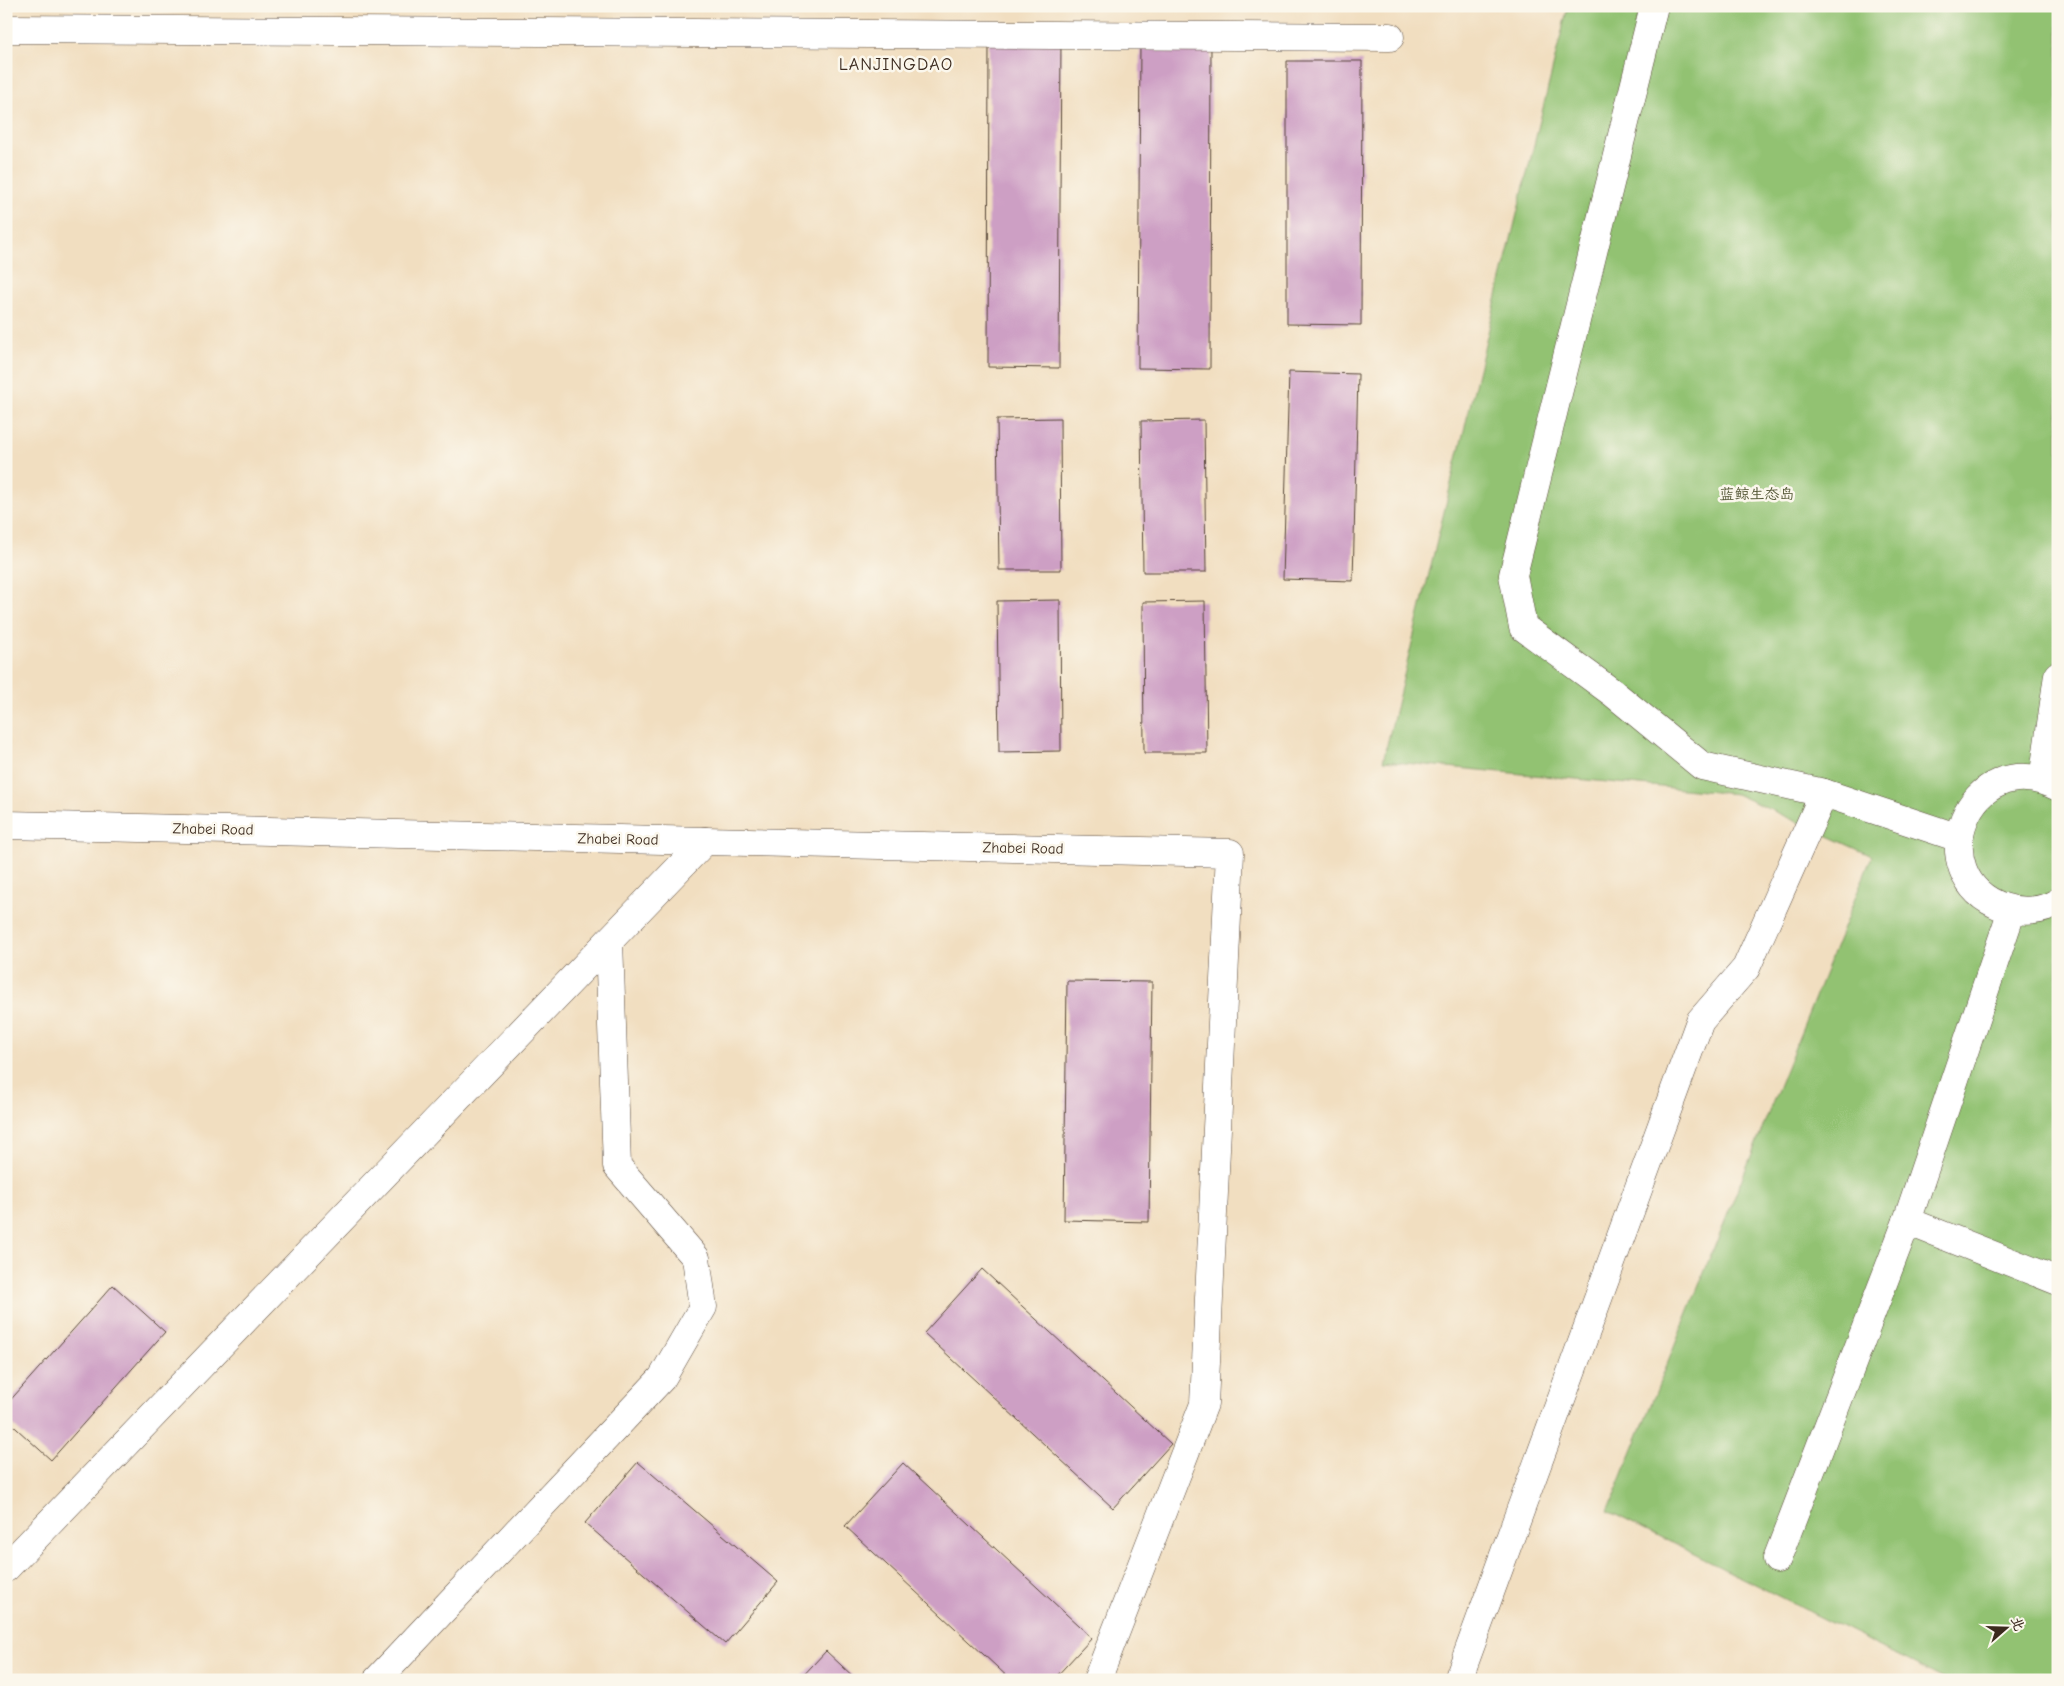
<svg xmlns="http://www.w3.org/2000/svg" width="2064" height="1686" viewBox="0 0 2064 1686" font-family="'Comic Neue','LXGW WenKai TC',sans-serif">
	<rect width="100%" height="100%" fill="#fbf7ec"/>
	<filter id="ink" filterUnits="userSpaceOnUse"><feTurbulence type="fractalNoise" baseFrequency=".02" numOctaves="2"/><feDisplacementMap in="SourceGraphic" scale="10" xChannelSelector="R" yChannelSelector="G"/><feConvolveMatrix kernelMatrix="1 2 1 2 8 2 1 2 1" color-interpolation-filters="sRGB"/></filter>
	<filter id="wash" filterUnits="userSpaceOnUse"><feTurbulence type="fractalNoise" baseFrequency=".0096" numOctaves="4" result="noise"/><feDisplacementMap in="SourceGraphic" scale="20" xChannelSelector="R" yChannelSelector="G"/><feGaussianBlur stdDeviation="1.12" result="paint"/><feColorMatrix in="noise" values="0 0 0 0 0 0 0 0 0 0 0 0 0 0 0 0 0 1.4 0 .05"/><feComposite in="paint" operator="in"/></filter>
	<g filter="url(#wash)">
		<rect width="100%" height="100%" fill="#f1dec0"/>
		<path fill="#92c272" stroke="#667648" d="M1568 6H2058V1680H1946L1608 1511 1872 856 1736 794 1383 761Z"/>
		<g id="blocks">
			<g fill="#cd9fc4">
				<path d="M989 38H1061L1059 368 988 367Z"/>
				<path d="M1140 39H1211L1210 369 1138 368Z"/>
				<path d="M1287 61H1362L1361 325 1287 324Z"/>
				<path d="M1289 372 1358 374 1353 581 1283 579Z"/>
				<path d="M1060 418 1061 570H999L997 419Z"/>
				<path d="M1204 420 1206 572H1143L1141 421Z"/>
				<path d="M1060 600 1061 751 999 752 997 601Z"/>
				<path d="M1205 601 1207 753H1144L1143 602Z"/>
				<path d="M1067 981 1152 982 1149 1222 1064 1220Z"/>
				<path d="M982 1269 1171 1444 1113 1508 924 1333Z"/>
				<path d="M113 1285 165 1332 51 1460 6 1419V1405Z"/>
				<path d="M638 1462 778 1582 725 1644 585 1523Z"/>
				<path d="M903 1463 1092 1638 1053 1680H1011L845 1526Z"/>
				<path d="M826 1651 857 1680H799Z"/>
			</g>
		</g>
	</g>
	<g filter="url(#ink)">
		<use href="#blocks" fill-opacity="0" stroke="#564536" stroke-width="1"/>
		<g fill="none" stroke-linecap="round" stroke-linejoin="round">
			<g stroke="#564536" stroke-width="29">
				<g id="minor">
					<path d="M1654 6 1513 575 1523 627 1613 693 1702 766 1824 793 1959 838"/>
					<path d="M6 29 1390 37"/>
					<path d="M2043 780 2058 675"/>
					<path d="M2058 787C1967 742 1918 877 2003 907 2020 913 2042 912 2058 902"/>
					<path d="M6 825 1230 853 1204 1404 1097 1680"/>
					<path d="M2012 910 1907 1221 2058 1281"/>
					<path d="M1777 1559 1907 1221"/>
					<path d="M6 1568 705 841"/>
					<path d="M377 1680 662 1378 703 1307 696 1258 617 1166 609 941"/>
					<path d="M1458 1680 1700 1021 1746 968 1824 793"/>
				</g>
			</g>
			<use href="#minor" stroke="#fff" stroke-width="28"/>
		</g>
	</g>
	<g text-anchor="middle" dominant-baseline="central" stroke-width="5" stroke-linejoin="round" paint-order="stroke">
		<g font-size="15" fill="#555837" stroke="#fbf7ec">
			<text x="1757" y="494">蓝鲸生态岛</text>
		</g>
		<g font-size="15" fill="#3b2a1e" stroke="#fbf7ec">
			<text transform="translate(213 829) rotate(1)">Zhabei Road</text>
			<text transform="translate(618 839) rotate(1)">Zhabei Road</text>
			<text transform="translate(1023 848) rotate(1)">Zhabei Road</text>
		</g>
		<g font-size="18" letter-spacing="1" fill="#3b2a1e" stroke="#fbf7ec">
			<text x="896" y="64">LANJINGDAO</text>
		</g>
	</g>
	<rect width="2064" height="1686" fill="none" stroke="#fbf7ec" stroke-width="25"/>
	<g transform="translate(2006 1628) rotate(70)" stroke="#fbf7ec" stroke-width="4" paint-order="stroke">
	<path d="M0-4L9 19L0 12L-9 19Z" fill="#3b2a1e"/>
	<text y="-8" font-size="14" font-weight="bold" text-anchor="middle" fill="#3b2a1e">北</text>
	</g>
</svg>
